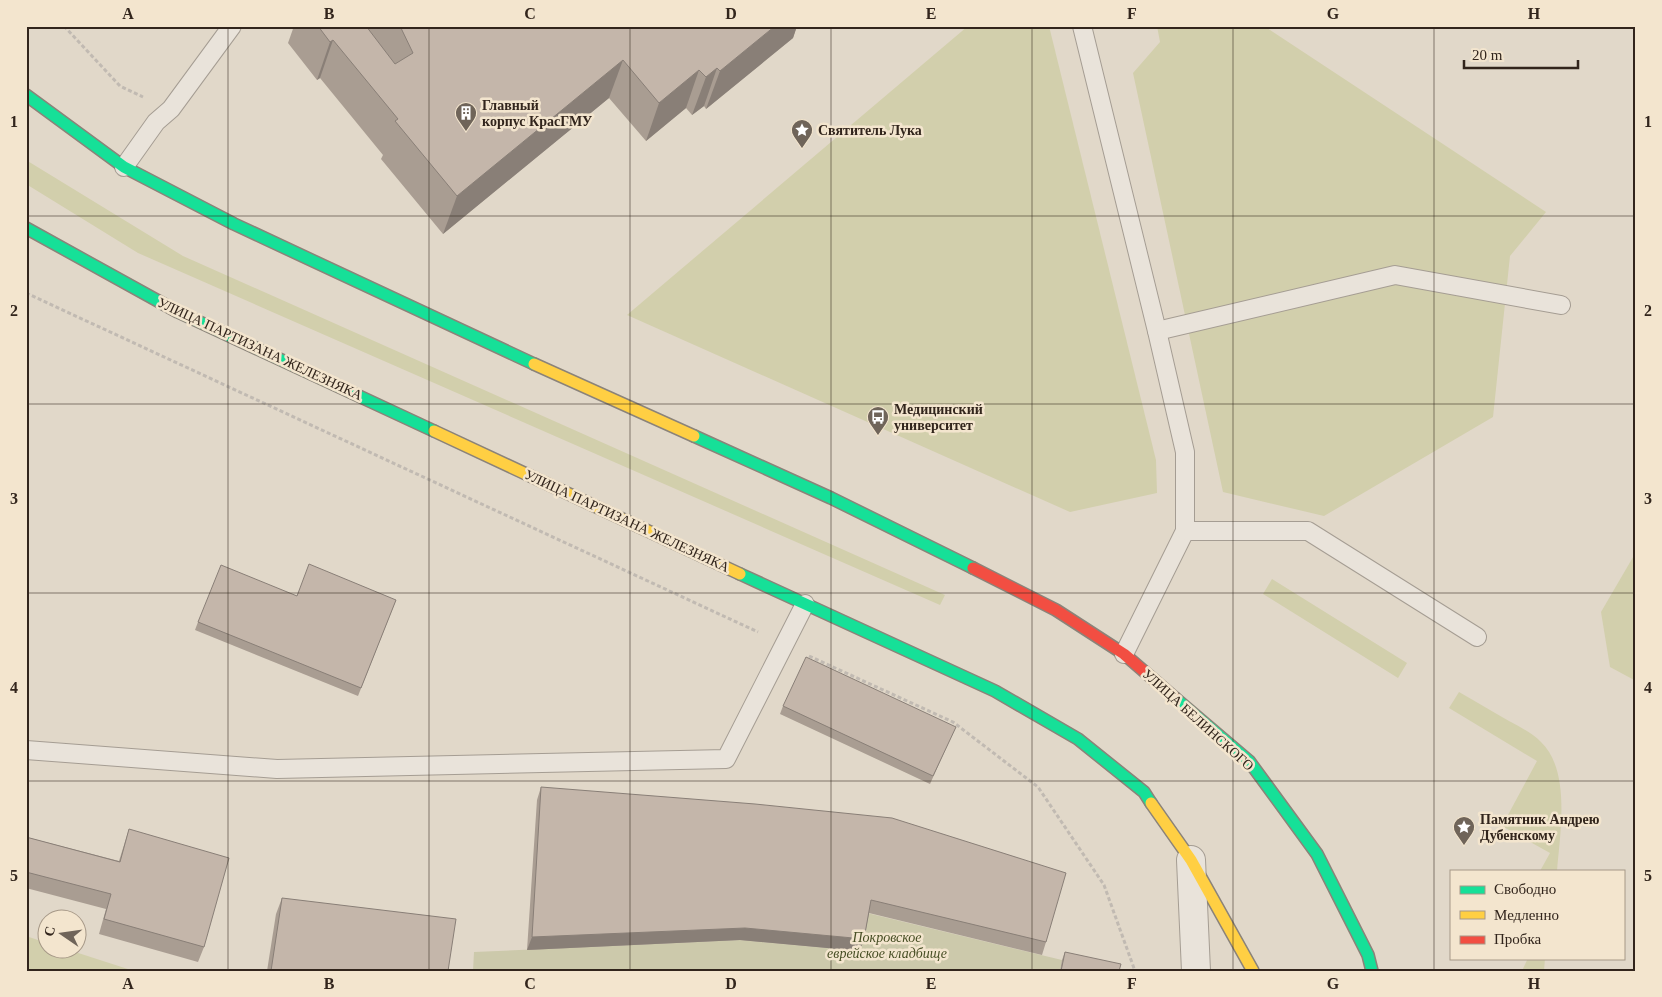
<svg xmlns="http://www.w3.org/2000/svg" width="1662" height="997" viewBox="0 0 1662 997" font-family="'Times New Roman',serif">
	<rect width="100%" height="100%" fill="#e1d8c9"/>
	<g fill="#d2cfac">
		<path d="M968 26H1049L1156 460 1157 493 1070 512 627 315Z"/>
		<path d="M1157 26H1264L1546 212 1510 256 1493 417 1324 516 1223 492 1133 73 1160 42Z"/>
		<path d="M26 160 183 256 945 595 940 605 138 253 26 184Z"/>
		<path d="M1636 552V681L1610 667 1601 612Z"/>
		<path d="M1272 579 1407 663 1398 678 1263 594Z"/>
		<path d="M1459 692C1476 702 1492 711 1509 721 1520 727 1532 733 1541 742 1571 771 1560 833 1557 871H1540L1550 853 1502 826 1537 761 1449 708Z"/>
		<path d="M26 936 47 943 48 950H69L134 971H26Z"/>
		<path d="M1528 958H1545L1544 971H1522Z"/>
	</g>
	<path fill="#ccc9ab" d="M867 913 1062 960 1060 971H473L474 952 740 940 860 951Z"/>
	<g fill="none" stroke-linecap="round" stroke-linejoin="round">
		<g stroke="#a59d93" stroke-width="20">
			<g id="lane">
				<path d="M1082 26 1157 331 1185 452V531L1124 654"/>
				<path d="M124 167 156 122 171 109 232 26"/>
				<path d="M1157 331 1395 275 1561 305"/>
				<path d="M1185 531H1308L1477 637"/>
				<path d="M26 750 277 769 726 759 805 604"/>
			</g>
		</g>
		<g stroke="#a59d93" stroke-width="30">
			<path id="street" d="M1191 860 1196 971"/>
		</g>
		<g stroke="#8b8379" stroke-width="14">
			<g id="fast">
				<path d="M26 95 124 167 234 224 534 364"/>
				<path d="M26 228 178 312 434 431"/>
				<path d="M694 436 831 498 973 568"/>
				<path d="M740 574 995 691 1078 739 1144 792 1151 803"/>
				<path d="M1175 698 1249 761 1317 854 1368 955 1372 971"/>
			</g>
		</g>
		<g stroke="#8b8379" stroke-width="14">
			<g id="slow">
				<path d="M534 364 694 436"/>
				<path d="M434 431 740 574"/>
				<path d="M1151 803 1191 860 1253 971"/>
			</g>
		</g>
		<g stroke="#8b8379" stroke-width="14">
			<path id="jam" d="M973 568 1056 610 1124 654 1175 698"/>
		</g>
		<g stroke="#c1bab2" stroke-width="3" stroke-dasharray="4 2.5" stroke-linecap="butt">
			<path d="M64 26 120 86 143 97"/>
			<path d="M26 293 758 632"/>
			<path d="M809 656 953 722 1038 787 1104 885 1135 971"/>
		</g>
		<use href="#lane" stroke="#e9e3da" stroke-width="18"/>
		<use href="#street" stroke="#e9e3da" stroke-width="28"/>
		<use href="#fast" stroke="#16e098" stroke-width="11"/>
		<use href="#slow" stroke="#ffcf43" stroke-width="11"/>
		<use href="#jam" stroke="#f24e42" stroke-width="11"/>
	</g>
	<g fill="#a99d92">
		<path d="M294 26H437V27L439 26H797L793 38 706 109 704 106 692 115 686 108 646 141 609 98 443 234 381 159 383 155 320 78 317 80 288 43Z"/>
		<path d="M297 596 396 600 358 696 195 630 198 622Z"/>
		<path d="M783 706 956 727 952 735 930 784 780 714Z"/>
		<path d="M541 787 1046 942 1042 955 869 913 864 939 860 951 740 940 527 950 537 800Z"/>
		<path d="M129 829 204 947 198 962 99 934 106 909 26 888V837L119 861Z"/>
		<path d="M282 898 448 971H267L276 914Z"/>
		<path d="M1065 952 1119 971H1060L1062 960Z"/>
	</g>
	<g fill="#897f77">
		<path d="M775 26H797L793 38 706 109 720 71Z"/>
		<path d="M333 40 320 78 317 80 330 42Z"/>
		<path d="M623 60 609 98 443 234 457 196Z"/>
		<path d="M717 68 704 106 692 115 706 77Z"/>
		<path d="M699 70 686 108 646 141 659 103Z"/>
		<path d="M745 928 864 939 860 951 740 940 527 950 532 937Z"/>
	</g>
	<g fill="#c4b6aa" stroke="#897f77">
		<path d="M318 26H366L395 64 413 53 400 26H437V27L439 26H775L720 71 717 68 706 77 699 70 659 103 623 60 457 196 395 121 398 119 333 40 330 42Z"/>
		<path d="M309 564 396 600 361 688 198 622 221 565 297 596Z"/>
		<path d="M806 657 956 727 933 776 783 706Z"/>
		<path d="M541 787 755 804 892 818 1066 873 1046 942 871 900 864 939 745 928 532 937Z"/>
		<path d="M129 829 229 858 204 947 104 919 111 894 26 872V837L120 862Z"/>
		<path d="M282 898 456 919 448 971H271Z"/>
		<path d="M1065 952 1121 964 1119 971H1061Z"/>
	</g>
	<path fill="none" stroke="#32251c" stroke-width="1" stroke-opacity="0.55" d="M228 26V971M429 26V971M630 26V971M831 26V971M1032 26V971M1233 26V971M1434 26V971M26 216H1636M26 404H1636M26 593H1636M26 781H1636"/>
	<defs>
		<g id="building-pin" transform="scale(1.125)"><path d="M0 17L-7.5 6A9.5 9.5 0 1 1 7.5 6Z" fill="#6f6459" stroke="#f3e5ce"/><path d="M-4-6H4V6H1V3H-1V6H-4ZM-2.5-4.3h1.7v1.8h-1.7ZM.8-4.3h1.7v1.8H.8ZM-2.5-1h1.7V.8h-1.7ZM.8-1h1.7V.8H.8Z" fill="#fff"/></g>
		<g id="sight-pin" transform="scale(1.125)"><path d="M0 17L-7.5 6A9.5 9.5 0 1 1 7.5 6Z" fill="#6f6459" stroke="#f3e5ce"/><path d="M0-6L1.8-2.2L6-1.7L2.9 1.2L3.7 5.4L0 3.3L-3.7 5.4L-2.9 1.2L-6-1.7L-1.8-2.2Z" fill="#fff"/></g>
		<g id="bus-pin" transform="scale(1.125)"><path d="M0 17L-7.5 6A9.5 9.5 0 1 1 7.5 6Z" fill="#6f6459" stroke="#f3e5ce"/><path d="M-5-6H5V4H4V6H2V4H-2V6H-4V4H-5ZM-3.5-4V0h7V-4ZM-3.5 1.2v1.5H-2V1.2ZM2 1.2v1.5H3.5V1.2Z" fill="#fff"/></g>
	</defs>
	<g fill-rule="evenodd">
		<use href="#building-pin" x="466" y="113"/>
		<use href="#sight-pin" x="802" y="130"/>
		<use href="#bus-pin" x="878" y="417"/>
		<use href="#sight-pin" x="1464" y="827"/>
	</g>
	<g text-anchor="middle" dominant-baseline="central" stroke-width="5" stroke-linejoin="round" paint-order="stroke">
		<g font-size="14" font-weight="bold" fill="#32251c" stroke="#f3e5ce" text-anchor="start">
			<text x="482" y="105">Главный<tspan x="482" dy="16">корпус КрасГМУ</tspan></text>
			<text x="818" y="130">Святитель Лука</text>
			<text x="894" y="409">Медицинский<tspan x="894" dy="16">университет</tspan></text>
			<text x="1480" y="819">Памятник Андрею<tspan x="1480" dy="16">Дубенскому</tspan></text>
		</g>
		<g font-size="14" fill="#32251c" stroke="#f3e5ce">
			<text transform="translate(260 349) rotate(25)">УЛИЦА ПАРТИЗАНА ЖЕЛЕЗНЯКА</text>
			<text transform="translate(627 521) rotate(25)">УЛИЦА ПАРТИЗАНА ЖЕЛЕЗНЯКА</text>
			<text transform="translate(1198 720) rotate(42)">УЛИЦА БЕЛИНСКОГО</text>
		</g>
		<g font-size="14" font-style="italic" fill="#474e24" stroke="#f3e5ce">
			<text x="887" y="937">Покровское<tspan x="887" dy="16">еврейское кладбище</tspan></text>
		</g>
	</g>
	<rect width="1662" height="997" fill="none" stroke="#f3e5ce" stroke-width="55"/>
	<rect x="1450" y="870" width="175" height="90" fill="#f3e5ce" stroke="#a69887"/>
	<rect x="1460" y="886" width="25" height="8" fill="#16e098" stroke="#a69887"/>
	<text x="1494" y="894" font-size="15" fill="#32251c">Свободно</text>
	<rect x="1460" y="911" width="25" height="8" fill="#ffcf43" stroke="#a69887"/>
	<text x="1494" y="920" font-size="15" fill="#32251c">Медленно</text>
	<rect x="1460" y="936" width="25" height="8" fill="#f24e42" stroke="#a69887"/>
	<text x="1494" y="944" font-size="15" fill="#32251c">Пробка</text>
	<g transform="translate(62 934) rotate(283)"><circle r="24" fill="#f3e5ce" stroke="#a69887"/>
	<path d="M0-4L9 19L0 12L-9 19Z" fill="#6f6459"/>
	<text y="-8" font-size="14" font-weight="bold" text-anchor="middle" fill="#32251c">С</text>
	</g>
	<path d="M1464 60v8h114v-8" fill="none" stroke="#32251c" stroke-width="2.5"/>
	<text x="1472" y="60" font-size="15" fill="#32251c" stroke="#f3e5ce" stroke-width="4" paint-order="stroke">20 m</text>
	<rect x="28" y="28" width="1606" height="942" fill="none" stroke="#32251c" stroke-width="2"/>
	<g font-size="16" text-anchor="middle" font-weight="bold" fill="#32251c">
		<text x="128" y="19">A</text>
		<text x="329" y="19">B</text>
		<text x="530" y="19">C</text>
		<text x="731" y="19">D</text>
		<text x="931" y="19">E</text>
		<text x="1132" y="19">F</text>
		<text x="1333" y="19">G</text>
		<text x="1534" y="19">H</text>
		<text x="14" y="127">1</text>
		<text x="1648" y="127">1</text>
		<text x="14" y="316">2</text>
		<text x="1648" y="316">2</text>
		<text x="14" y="504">3</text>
		<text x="1648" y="504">3</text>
		<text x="14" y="693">4</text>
		<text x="1648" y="693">4</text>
		<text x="14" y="881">5</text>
		<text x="1648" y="881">5</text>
		<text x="128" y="989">A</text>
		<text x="329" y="989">B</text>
		<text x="530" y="989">C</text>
		<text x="731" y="989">D</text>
		<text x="931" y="989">E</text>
		<text x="1132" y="989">F</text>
		<text x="1333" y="989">G</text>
		<text x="1534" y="989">H</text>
	</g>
</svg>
